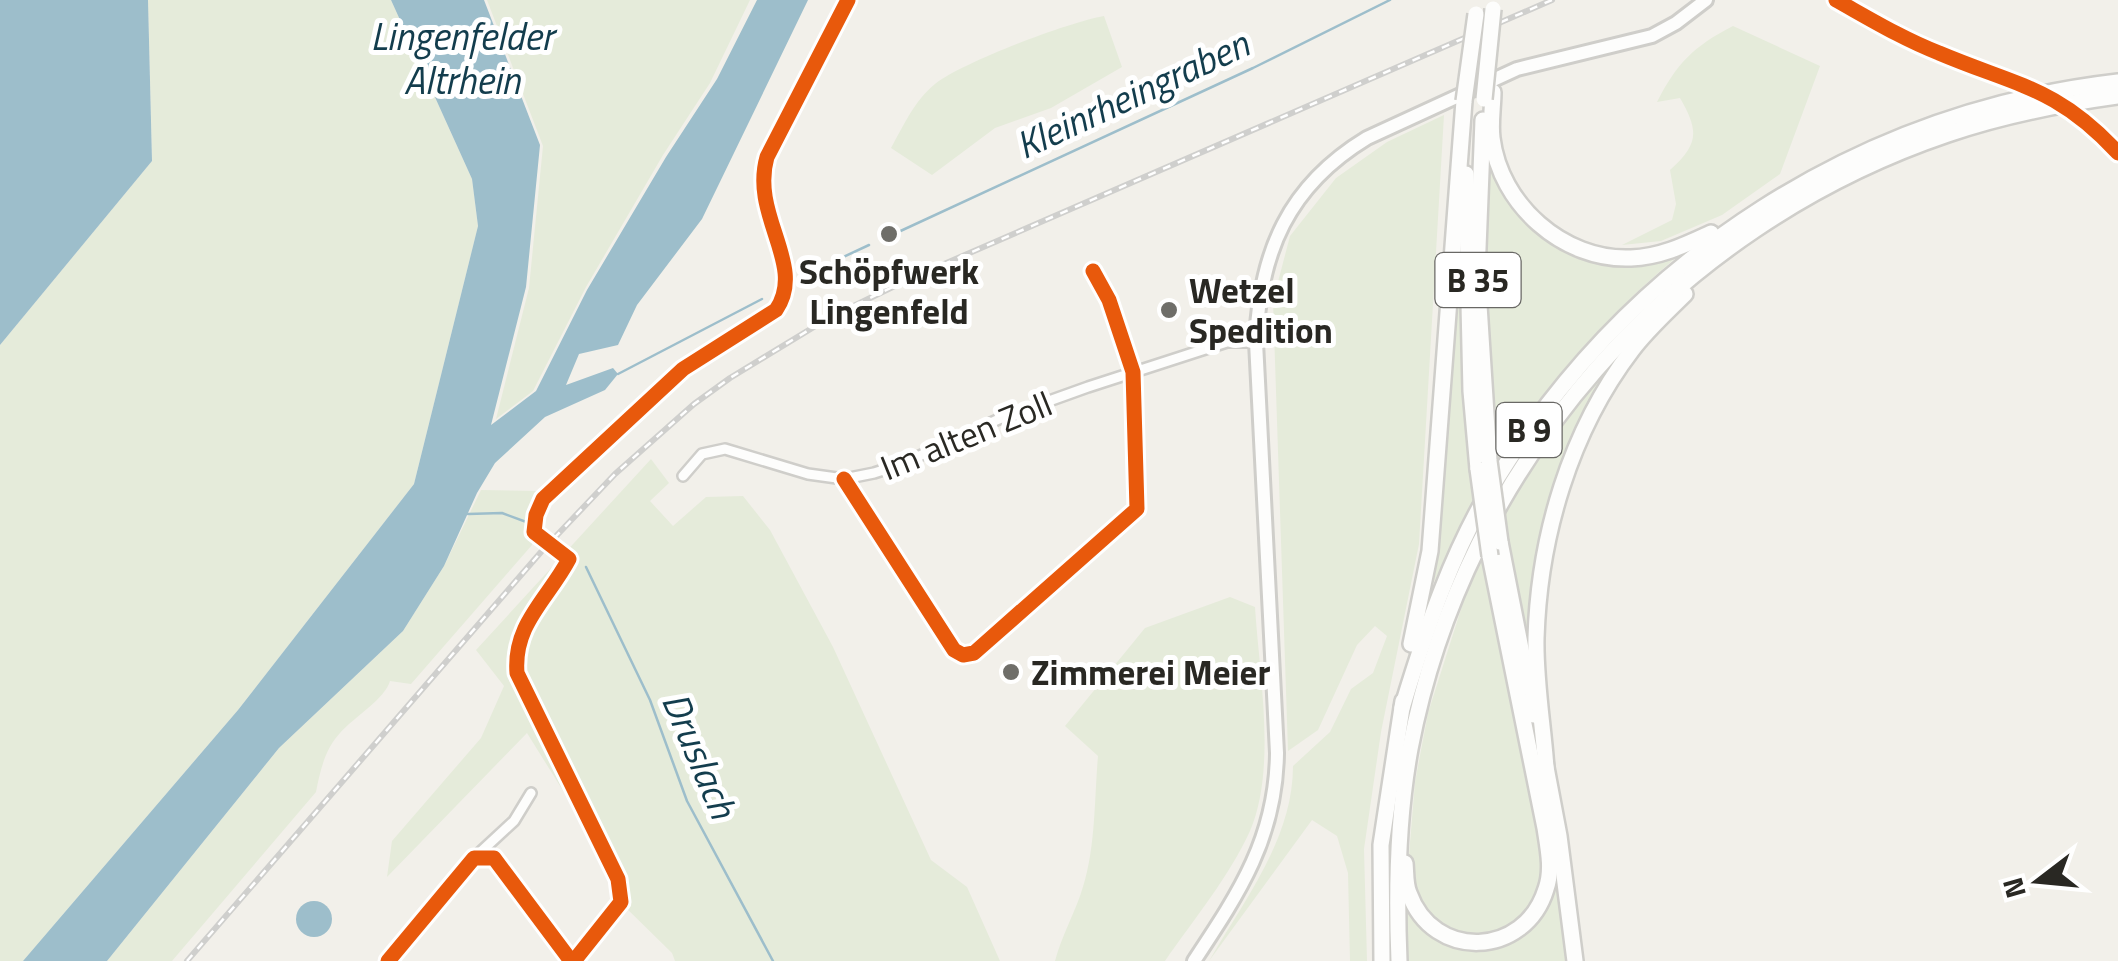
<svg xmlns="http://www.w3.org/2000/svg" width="2118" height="961" viewBox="0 0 2118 961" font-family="'Titillium Web',sans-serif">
	<rect width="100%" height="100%" fill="#f2f0ea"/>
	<g fill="#e5ebda">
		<path d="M148 0H391L472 179 478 226 414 484 238 710 23 961H0V345L152 161Z"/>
		<path d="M487 0H750L710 83 663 155 586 287 533 391 496 419 529 288 543 146Z"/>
		<path d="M1104 16 1122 67 1051 108 995 128 932 175 891 148C904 125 914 101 935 84 963 62 1069 22 1104 16Z"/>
		<path d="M1733 26 1820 66 1780 174 1722 215 1661 241 1622 245 1672 220 1676 204 1670 170C1699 144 1699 131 1680 98L1657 102C1677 63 1694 46 1733 26Z"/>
		<path d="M1444 115 1419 544 1381 732 1364 849 1367 961H1350L1348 873 1337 836 1312 820 1209 961C1244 900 1293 839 1293 766L1330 732 1351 689 1373 673 1387 636 1375 626 1357 645 1318 730 1288 751 1273 301 1290 236 1336 178 1387 142Z"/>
		<path d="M1488 140 1497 174 1574 252 1680 254C1609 314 1548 380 1498 459L1495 433 1493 432 1483 257Z"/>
		<path d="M1461 198 1463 343 1474 500 1427 596Z"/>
		<path d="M1629 344 1567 459 1532 671 1507 547 1510 545 1505 511 1567 416Z"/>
		<path d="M651 459 669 483 650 501 673 526 706 497 743 496 770 530 833 647 931 860 967 887 1000 961H675L672 953 619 901 618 879 527 733 387 877 392 841 481 738 504 686 476 650Z"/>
		<path d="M481 490 537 491 532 545 411 684 390 681C385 699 354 717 340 733 325 749 320 771 316 792L172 961H107L279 748 403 631 444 566Z"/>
		<path d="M1484 556 1545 864 1536 907 1500 935H1453L1422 911 1408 867 1415 782 1428 713 1469 584Z"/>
		<path d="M1230 597 1255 607C1259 673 1277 768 1250 831 1229 877 1194 919 1165 961H1055C1061 938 1072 918 1080 896 1096 852 1094 802 1098 756L1065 726 1145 628Z"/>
		<path d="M1553 851 1566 961H1407L1405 896 1448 943 1527 930Z"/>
	</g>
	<g fill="#9dbecb">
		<path d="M0 0H148L152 161 0 345Z"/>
		<path d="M391 0H484L540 145 526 287 491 425 536 391 587 290 666 157 717 79 757 0H808L702 219 637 305 618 345 579 354 566 385 613 368 618 374 605 390 545 417 495 463 477 493 444 566 403 631 279 748 107 961H23L238 710 414 484 478 226 472 179Z"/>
		<circle cx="314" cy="919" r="18"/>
	</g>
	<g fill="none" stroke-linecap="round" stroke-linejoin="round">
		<g stroke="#9dbecb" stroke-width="2.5">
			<path d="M894 234 1253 68 1390 0"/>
			<path d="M809 273 869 245"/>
			<path d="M618 374 762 299"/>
			<path d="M468 514 502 513 529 523"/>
			<path d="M586 567 650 700 687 801 773 961"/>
		</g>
		<g stroke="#cfceca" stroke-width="14">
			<g id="street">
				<path d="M1836 0 1909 41 2019 81"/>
				<path d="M2093 126 2118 153"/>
				<path d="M683 476 702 454 725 449 808 474 844 479 874 473 902 464 999 419 1088 387 1227 342H1256"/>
				<path d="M844 479 954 650 963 655 974 653 1137 509 1133 372 1109 300 1093 271"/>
				<path d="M476 857 494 858 571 961"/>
				<path d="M388 961 474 858 514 821 531 793"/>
				<path d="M574 961 621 902"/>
			</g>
		</g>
		<g stroke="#cfceca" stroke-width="18">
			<path id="secondary" d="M1194 961C1239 893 1276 838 1277 753L1256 342C1260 252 1288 186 1367 138L1517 69 1652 36 1676 23 1706 0"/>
		</g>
		<g stroke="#cfceca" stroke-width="20">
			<g id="highway">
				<path d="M1493 92C1493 106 1490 123 1492 138 1500 204 1563 261 1631 258 1660 257 1685 245 1711 233"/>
				<path d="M1483 120 1477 274 1489 461"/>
				<path d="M1466 174 1471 391 1478 469"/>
				<path d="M1500 542 1534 715"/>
				<path d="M1411 644 1430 551 1464 101"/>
				<path d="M1402 708C1426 629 1453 548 1497 478 1634 257 1860 112 2118 82"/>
				<path d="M1545 762 1559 836 1575 961"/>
				<path d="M1546 768C1543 725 1535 681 1536 638 1539 537 1570 431 1632 350 1647 330 1667 312 1685 294"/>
				<path d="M1405 863C1406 872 1405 884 1409 893 1433 961 1525 958 1546 889 1553 870 1548 848 1545 828L1490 556"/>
				<path d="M1382 961 1381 845 1403 701"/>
				<path d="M1399 961C1396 890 1397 820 1410 749 1464 464 1673 227 1948 134 2003 115 2060 104 2118 96"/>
			</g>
		</g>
		<use href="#street" stroke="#fdfdfc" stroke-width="9"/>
		<use href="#secondary" stroke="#fdfdfc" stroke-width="12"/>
		<use href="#highway" stroke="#fdfdfc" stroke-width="15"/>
		<g stroke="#cfcfcd" stroke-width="6">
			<path id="rail" d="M187 961 541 552 615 474 694 404 730 378 827 319 905 281 1552 0"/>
		</g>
		<use href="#rail" stroke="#fff" stroke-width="2.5" stroke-dasharray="8" stroke-linecap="butt"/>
		<g stroke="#cfceca" stroke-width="14" stroke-linecap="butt">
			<path id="street-bridge" d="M2019 81 2053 97 2093 126"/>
		</g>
		<g stroke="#cfceca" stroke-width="20" stroke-linecap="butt">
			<g id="highway-bridge">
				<path d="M1484 99 1493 9"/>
				<path d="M1464 101 1476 14"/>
				<path d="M1489 461 1500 542"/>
				<path d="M1478 469 1490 556"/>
			</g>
		</g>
		<use href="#street-bridge" stroke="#fdfdfc" stroke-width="9"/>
		<use href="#highway-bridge" stroke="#fdfdfc" stroke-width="15"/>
		<g stroke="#fff" stroke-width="21">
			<g id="cycleway">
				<path d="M1836 0C1870 19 1903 39 1939 53 2017 86 2057 87 2118 153"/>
				<path d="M844 479 954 650 963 655 974 653 1137 509 1133 372 1109 300 1093 271"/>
				<path d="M388 961 474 858H494L571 961"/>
				<path d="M574 961 621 902 618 879 517 673C513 624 548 599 569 559L534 532 536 515 543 499 683 369 776 310C807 265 750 216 767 157L848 0"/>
			</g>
		</g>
		<use href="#cycleway" stroke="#e8590c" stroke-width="15"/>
	</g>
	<g fill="#6f6e69" stroke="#fff" stroke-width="4">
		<circle cx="889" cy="234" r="10"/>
		<circle cx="1169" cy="310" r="10"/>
		<circle cx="1011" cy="672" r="10"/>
	</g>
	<g text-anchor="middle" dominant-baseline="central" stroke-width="10" stroke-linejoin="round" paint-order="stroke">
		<g fill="#fff" stroke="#696865" stroke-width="2.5">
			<rect x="1435.5" y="253" width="85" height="54" rx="8"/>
			<rect x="1496.5" y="403" width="65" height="54" rx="8"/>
		</g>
		<g font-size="32" font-weight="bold" fill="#292823">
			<text x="1478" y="280">B 35</text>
			<text x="1529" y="430">B 9</text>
		</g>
		<g font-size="35" font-weight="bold" fill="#292823" stroke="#fff" text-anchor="start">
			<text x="889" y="271" text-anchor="middle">Schöpfwerk<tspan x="889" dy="40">Lingenfeld</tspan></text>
			<text x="1189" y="290">Wetzel<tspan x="1189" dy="40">Spedition</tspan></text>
			<text x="1031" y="672">Zimmerei Meier</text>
		</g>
		<g font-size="35" fill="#292823" stroke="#fff">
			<text transform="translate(966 435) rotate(-22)">Im alten Zoll</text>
		</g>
		<g font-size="38" font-style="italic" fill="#133d4d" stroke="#fff">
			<text x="462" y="36">Lingenfelder<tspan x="462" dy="44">Altrhein</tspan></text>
			<text transform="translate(1132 94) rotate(-25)">Kleinrheingraben</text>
			<text transform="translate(700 755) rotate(67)">Druslach</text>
		</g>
	</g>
	<g transform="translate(2038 881) rotate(254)" stroke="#ffffff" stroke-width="8" paint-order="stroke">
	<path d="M0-8L18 38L0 25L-18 38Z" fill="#292823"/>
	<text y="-15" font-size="28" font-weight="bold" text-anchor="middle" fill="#292823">N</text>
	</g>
</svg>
